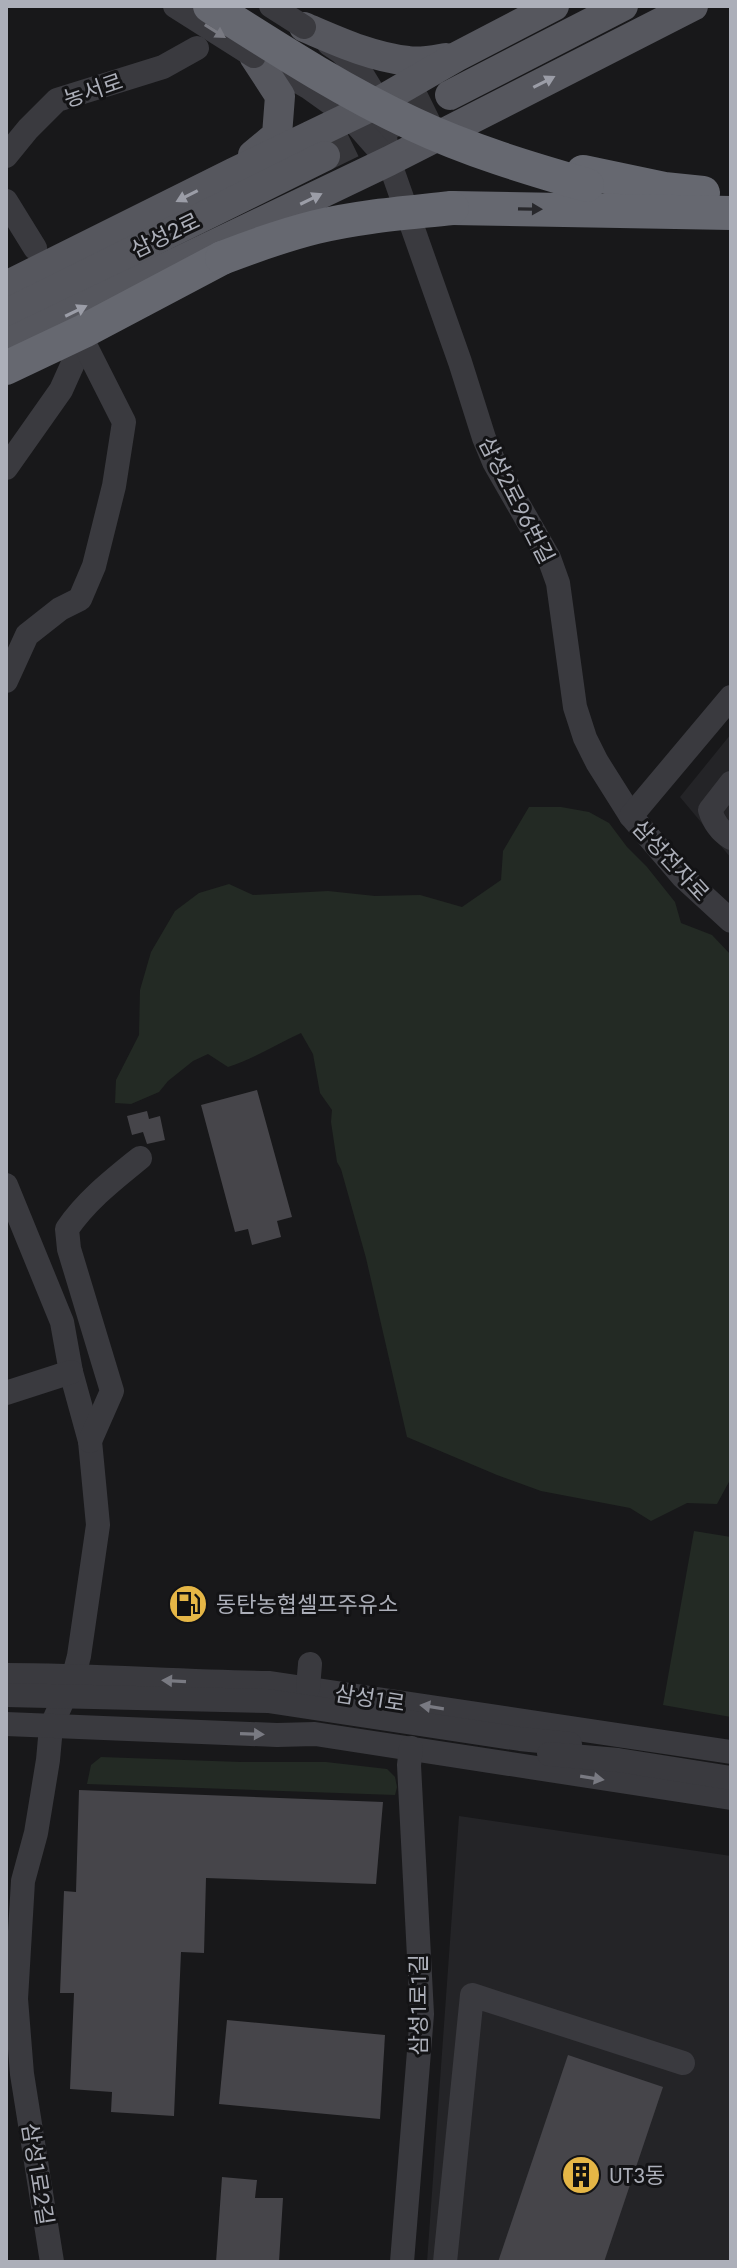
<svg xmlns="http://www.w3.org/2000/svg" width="737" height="2268" viewBox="0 0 737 2268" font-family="Jost,'Noto Sans KR',sans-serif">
	<rect width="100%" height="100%" fill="#18181a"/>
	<g fill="#242427">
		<path d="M731 734V858L680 797Z"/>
		<path d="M459 1816 731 1856V2262H427Z"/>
	</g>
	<g fill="#232a24">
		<path d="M529 807H561L589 812 609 823 627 847 647 867 675 902 681 923 712 935 731 955V1478L717 1504 687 1503 651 1521 630 1508 541 1491 497 1475 407 1437 366 1258 341 1169 337 1162 331 1122 332 1110 320 1093 313 1054 301 1033C276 1044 254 1059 228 1067L208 1054 193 1061 168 1081 159 1092 131 1104 115 1103 116 1080 139 1035 140 990 151 952 175 911 199 893 229 884 253 895 328 891 375 896 420 895 462 907 501 880 503 851Z"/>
		<path d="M694 1531 731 1537V1717L663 1705Z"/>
		<path d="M101 1757 241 1762H326L387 1769 395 1777 397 1787 395 1795 87 1784 91 1765Z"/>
	</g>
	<g fill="#46454a">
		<path d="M257 1090 292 1217 277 1221 281 1237 252 1245 248 1229 235 1232 201 1105Z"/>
		<path d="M147 1111 149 1119 160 1116 165 1140 147 1144 143 1132 132 1135 127 1116Z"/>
		<path d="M79 1790 383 1802 376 1884 206 1878 204 1953 181 1952 174 2116 111 2112 112 2092 70 2089 74 1993H60L64 1891 76 1892Z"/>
		<path d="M227 2020 385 2035 380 2119 219 2104Z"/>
		<path d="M568 2055 663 2087 604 2262H498Z"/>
		<path d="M222 2177 257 2180 255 2198H283L279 2262H216Z"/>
	</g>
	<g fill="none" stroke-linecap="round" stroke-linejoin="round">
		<path stroke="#36363a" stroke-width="30" stroke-dasharray="30 15" stroke-linecap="butt" d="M325 156 450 95"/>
		<g stroke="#3a3a3f" stroke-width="24">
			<path d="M329 44 341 52 360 71 379 102 389 161 460 362 484 438 494 462 549 558 558 583 575 707 585 738 597 762 631 816 683 877 731 921"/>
			<path d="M254 56 308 87 350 117 387 159"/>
			<path d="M6 156 28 129 57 100 163 67 197 48"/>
			<path d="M6 201 35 248"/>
			<path d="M6 468 61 390 83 341"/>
			<path d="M6 681 27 635 60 609 80 599 94 566 114 486 124 422 83 341"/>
			<path d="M731 783 710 810C714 823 720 831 731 838"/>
			<path d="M631 816 731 697"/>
			<path d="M6 1185 62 1322 71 1372 90 1441 98 1525 79 1656 74 1675 51 1727 48 1760 36 1833 23 1881 16 1999 22 2074 52 2262"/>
			<path d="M6 1393 71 1372"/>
			<path d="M90 1441 112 1391 69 1249 67 1229C87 1200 113 1180 140 1158"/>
			<path d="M6 1675C94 1675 182 1682 270 1683L731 1752"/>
			<path d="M308 1688 310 1664"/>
			<path d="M6 1695 268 1701 520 1739 570 1744"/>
			<path d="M6 1724 277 1735 315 1734 731 1798"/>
			<path d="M549 1754 618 1760 731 1778"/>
			<path d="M402 2262 422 2014 409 1765 411 1748"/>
			<path d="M445 2262 472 1995 683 2063"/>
		</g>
		<g stroke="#56575e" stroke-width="30">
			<path d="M304 27C337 41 371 57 408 61 420 63 434 60 446 58"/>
			<path d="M450 95 623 6"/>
			<path d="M253 155 277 135 280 96 254 56"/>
			<path d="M6 286 233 173 366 109 456 57 554 6"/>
			<path d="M6 314 325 156"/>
			<path d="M6 344 389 161 693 6"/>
		</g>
		<g stroke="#666870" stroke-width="34">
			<path d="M583 172 664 189 703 193"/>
			<path d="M452 208 731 213"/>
			<path d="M6 368 84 331 222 258"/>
		</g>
		<g stroke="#3a3a3f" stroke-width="24">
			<path d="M175 6 254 56"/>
			<path d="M271 6 304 27"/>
		</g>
		<g stroke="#666870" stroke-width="34">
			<path d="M210 6C276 48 342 91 413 124 468 150 528 168 587 185"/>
			<path d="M222 258C253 246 284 235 316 227 361 216 407 213 452 208"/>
		</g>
	</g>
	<defs><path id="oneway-solid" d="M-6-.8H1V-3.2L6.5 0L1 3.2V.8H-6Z" transform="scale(2)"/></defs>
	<g fill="#797a82">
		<use href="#oneway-solid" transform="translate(215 31) rotate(32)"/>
		<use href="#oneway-solid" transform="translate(174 1681) rotate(-177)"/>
		<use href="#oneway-solid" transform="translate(432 1707) rotate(-171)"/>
		<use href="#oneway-solid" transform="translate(252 1734) rotate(2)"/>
		<use href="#oneway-solid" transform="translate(592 1778) rotate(9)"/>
	</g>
	<g fill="#9b9da7">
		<use href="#oneway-solid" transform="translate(544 82) rotate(-27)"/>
		<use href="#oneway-solid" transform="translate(187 196) rotate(153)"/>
		<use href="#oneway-solid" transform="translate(311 199) rotate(-26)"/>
		<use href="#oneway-solid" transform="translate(76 311) rotate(-26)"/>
	</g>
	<use fill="#28282c" href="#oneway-solid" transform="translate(530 209) rotate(1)"/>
	<defs>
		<g id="fuel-disc" transform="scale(2)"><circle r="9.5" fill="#e5b646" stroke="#131315"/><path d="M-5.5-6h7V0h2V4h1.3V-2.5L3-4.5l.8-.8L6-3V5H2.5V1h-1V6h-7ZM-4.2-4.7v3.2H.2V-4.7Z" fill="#111"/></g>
		<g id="building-disc" transform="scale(2)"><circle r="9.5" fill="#e5b646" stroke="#131315"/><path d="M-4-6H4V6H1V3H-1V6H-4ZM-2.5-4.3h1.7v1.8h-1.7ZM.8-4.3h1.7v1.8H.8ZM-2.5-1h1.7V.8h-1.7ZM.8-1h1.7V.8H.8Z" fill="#111"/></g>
	</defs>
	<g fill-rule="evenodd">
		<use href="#fuel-disc" x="188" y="1604"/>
		<use href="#building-disc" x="581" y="2175"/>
	</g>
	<g text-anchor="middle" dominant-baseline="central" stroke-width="6" stroke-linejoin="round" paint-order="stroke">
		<g font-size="22" fill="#acafb9" stroke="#131315">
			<text transform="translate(93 90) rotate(-19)">농서로</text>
			<text transform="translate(165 235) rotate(-26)">삼성2로</text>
			<text transform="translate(517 500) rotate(63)">삼성2로96번길</text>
			<text transform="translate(671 860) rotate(47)">삼성전자로</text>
			<text transform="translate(370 1698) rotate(9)">삼성1로</text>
			<text transform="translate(418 2005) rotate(-90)">삼성1로1길</text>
			<text transform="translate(38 2174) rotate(81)">삼성1로2길</text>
		</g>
		<g font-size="22" fill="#acafb9" stroke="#131315" text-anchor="start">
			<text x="216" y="1604">동탄농협셀프주유소</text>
			<text x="609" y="2175">UT3동</text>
		</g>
	</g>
	<rect width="737" height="2268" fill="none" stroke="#acafb9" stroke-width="16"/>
</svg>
